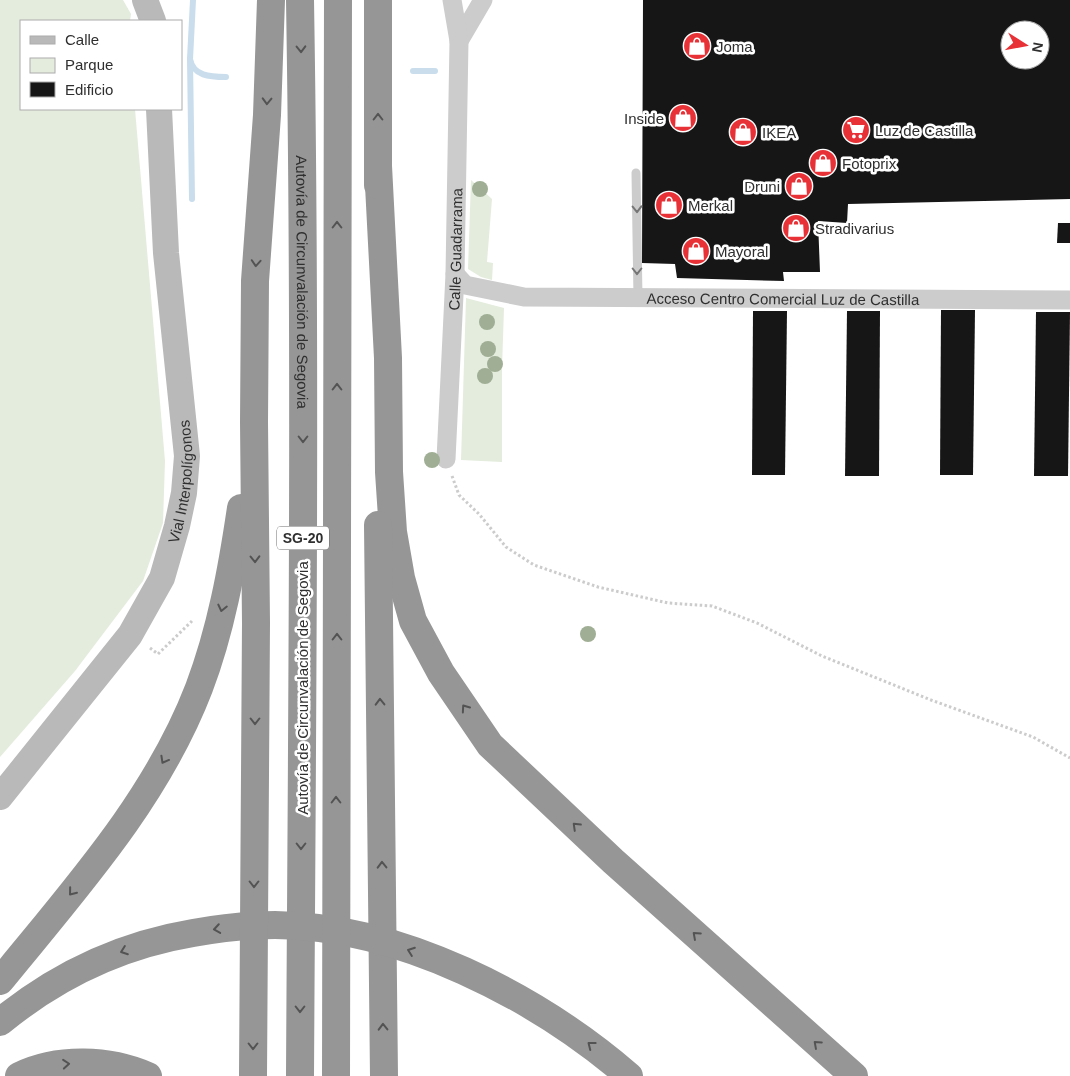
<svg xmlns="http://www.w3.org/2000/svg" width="1070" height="1076" viewBox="0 0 1070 1076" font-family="Arial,sans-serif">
	<rect width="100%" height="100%" fill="#fff"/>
	<g fill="#e4ecdd">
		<path d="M0 0H123L131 14 130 21H21V109H135L165 461 163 523 143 581 75 671 0 757Z"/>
		<path d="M471 180 492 199 487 262 493 263 492 280 481 277 468 269Z"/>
		<path d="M466 298 504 308 502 368V462L461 460Z"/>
	</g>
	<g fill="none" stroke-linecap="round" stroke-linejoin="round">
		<g stroke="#c9ddec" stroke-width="6">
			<path d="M193 0 190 59C193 76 210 77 226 77"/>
			<path d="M190 59 192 199"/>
			<path d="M413 71H435"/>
		</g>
	</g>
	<g fill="#161616" fill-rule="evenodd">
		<path d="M643 0H1070V199L848 204 847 223 818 221 820 272H783L784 281 677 278 675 264 642 263ZM1010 30H1040V60H1010Z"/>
		<path d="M1058 223H1070V243H1057Z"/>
		<path d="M941 310H975L973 475H940Z"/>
		<path d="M753 311H787L785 475H752Z"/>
		<path d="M847 311H880L879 476H845Z"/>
		<path d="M1036 312H1070L1068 476H1034Z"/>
	</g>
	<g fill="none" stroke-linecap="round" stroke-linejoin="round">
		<g stroke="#ccc" stroke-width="3" stroke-dasharray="2.5 2.5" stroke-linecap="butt">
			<path d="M452 476 459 495 479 514 506 547 534 565 598 587 668 603 712 606 757 623 822 656 931 700 1033 737 1070 758"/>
			<path d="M150 648 158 654 192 621"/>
		</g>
		<path stroke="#ccc" stroke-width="9" d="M636 173 638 298"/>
		<g stroke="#ccc" stroke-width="19">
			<path d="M459 41 483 0"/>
			<path id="s1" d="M455 274 465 285 524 297 1070 300"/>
			<path id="s2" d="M446 459 455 274 459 41 452 0"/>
		</g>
		<g stroke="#b9b9b9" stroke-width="26">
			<path d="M145 0 153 21"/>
			<path id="s3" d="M0 797 130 635 162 578 177 526 184 493 187 456 166 253 159 109"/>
		</g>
		<g stroke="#969696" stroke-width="28">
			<path id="s4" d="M300 0C306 359 302 717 300 1076"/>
			<path d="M378 166 388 358 389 472 393 532 401 578 413 621 441 673 490 745 613 861 854 1076"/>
			<path d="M378 185V0"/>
			<path d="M378 525 384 1076"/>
			<path d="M0 981C74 890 156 800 199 688 221 630 232 569 241 508"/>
			<path d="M0 1022C56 976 121 945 193 933 220 928 247 925 275 925 400 926 536 996 629 1076"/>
			<path d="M19 1076C58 1057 109 1059 148 1076"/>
			<path d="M253 1076 256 623 254 422 255 281 267 115 271 0"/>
			<path d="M336 1076 338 0"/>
		</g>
	</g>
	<g fill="#9fae94">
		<circle cx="480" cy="189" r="8"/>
		<circle cx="487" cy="322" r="8"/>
		<circle cx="488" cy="349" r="8"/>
		<circle cx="495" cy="364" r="8"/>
		<circle cx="485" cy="376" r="8"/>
		<circle cx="432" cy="460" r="8"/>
		<circle cx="588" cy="634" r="8"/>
	</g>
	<defs><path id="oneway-chevron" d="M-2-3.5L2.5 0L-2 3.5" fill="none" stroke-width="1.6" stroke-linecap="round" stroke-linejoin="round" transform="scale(1.25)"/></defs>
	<g stroke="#535353">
		<use href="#oneway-chevron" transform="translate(301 49) rotate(89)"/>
		<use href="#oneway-chevron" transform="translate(267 101) rotate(92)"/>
		<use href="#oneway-chevron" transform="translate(378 117) rotate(-90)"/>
		<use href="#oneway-chevron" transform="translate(337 225) rotate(-90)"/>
		<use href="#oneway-chevron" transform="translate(256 263) rotate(94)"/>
		<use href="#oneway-chevron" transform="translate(337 387) rotate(-90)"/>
		<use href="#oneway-chevron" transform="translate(303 439) rotate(90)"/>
		<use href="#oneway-chevron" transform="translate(255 559) rotate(89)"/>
		<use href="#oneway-chevron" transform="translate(222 608) rotate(103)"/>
		<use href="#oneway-chevron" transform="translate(337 637) rotate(-90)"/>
		<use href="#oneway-chevron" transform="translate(380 702) rotate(-91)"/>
		<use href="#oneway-chevron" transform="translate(465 708) rotate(-125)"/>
		<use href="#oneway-chevron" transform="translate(255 721) rotate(90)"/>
		<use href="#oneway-chevron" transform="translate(164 760) rotate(119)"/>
		<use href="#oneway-chevron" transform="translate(336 800) rotate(-90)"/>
		<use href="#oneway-chevron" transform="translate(576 826) rotate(-136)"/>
		<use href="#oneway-chevron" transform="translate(301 846) rotate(90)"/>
		<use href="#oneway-chevron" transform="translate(382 865) rotate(-91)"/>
		<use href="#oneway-chevron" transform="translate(254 884) rotate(90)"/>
		<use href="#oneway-chevron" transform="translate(72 892) rotate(129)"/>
		<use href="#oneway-chevron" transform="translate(217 929) rotate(171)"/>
		<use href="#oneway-chevron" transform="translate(696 935) rotate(-138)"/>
		<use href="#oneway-chevron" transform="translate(124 951) rotate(160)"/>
		<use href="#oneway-chevron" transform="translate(411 951) rotate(-160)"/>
		<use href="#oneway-chevron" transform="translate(300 1009) rotate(90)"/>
		<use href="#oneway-chevron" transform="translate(383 1027) rotate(-91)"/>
		<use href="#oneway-chevron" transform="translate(817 1044) rotate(-138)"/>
		<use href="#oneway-chevron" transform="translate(591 1045) rotate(-142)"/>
		<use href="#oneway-chevron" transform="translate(253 1046) rotate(90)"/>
		<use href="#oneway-chevron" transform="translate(66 1064) rotate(-5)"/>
	</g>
	<g stroke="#767676">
		<use href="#oneway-chevron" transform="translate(637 209) rotate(89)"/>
		<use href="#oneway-chevron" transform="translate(637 271) rotate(90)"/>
	</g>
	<defs>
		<g id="shop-disc" transform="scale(1.4375)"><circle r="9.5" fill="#e73136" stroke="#fff"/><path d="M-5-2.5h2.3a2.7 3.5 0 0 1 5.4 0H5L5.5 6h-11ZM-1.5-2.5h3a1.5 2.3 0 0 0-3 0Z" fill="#fff"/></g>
		<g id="supermarket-disc" transform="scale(1.4375)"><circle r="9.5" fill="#e73136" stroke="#fff"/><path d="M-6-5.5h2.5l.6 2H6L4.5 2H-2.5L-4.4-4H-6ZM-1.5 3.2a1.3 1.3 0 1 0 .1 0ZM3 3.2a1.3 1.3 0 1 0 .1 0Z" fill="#fff"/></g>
	</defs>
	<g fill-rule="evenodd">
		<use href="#shop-disc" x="697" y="46"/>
		<use href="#shop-disc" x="683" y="118"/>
		<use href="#supermarket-disc" x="856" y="130"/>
		<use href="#shop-disc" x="743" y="132"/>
		<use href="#shop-disc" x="823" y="163"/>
		<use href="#shop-disc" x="799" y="186"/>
		<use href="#shop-disc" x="669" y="205"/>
		<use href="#shop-disc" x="796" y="228"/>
		<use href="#shop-disc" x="696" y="251"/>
	</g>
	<g text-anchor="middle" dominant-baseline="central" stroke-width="5" stroke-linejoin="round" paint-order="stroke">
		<rect fill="#fff" stroke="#6d6d6d" stroke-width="1" x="277" y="526.5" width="52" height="23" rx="4"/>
		<g font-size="14" font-weight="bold" fill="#2f2f2f">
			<text x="303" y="538">SG-20</text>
		</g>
		<g font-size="15" fill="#2f2f2f" stroke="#fff" text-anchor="start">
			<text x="716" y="46">Joma</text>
			<text x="664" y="118" text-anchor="end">Inside</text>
			<text x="875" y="130">Luz de Castilla</text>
			<text x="762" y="132">IKEA</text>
			<text x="842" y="163">Fotoprix</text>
			<text x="780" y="186" text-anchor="end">Druni</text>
			<text x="688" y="205">Merkal</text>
			<text x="815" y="228">Stradivarius</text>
			<text x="715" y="251">Mayoral</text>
		</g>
		<g font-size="15" fill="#2f2f2f" stroke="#fff">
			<text stroke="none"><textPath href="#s2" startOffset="210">Calle Guadarrama</textPath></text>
			<text stroke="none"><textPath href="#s4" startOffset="282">Autovía de Circunvalación de Segovia</textPath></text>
			<text stroke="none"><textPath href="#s1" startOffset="334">Acceso Centro Comercial Luz de Castilla</textPath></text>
			<text stroke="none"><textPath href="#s3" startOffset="372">Vial Interpolígonos</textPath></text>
			<text transform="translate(302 688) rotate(-90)">Autovía de Circunvalación de Segovia</text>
		</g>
	</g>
	<rect x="20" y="20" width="162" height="90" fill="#ffffff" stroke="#acacac"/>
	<rect x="30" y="36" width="25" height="8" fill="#b9b9b9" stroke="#acacac"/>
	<text x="65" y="45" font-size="15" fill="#2f2f2f">Calle</text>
	<rect x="30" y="58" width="25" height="15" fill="#e4ecdd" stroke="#acacac"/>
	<text x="65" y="70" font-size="15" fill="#2f2f2f">Parque</text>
	<rect x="30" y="82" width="25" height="15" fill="#161616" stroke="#acacac"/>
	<text x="65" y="95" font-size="15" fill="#2f2f2f">Edificio</text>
	<g transform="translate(1025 45) rotate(101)"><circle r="24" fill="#ffffff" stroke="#acacac"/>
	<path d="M0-4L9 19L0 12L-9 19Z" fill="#e73136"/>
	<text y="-8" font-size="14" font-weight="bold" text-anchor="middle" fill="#2f2f2f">N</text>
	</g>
</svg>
